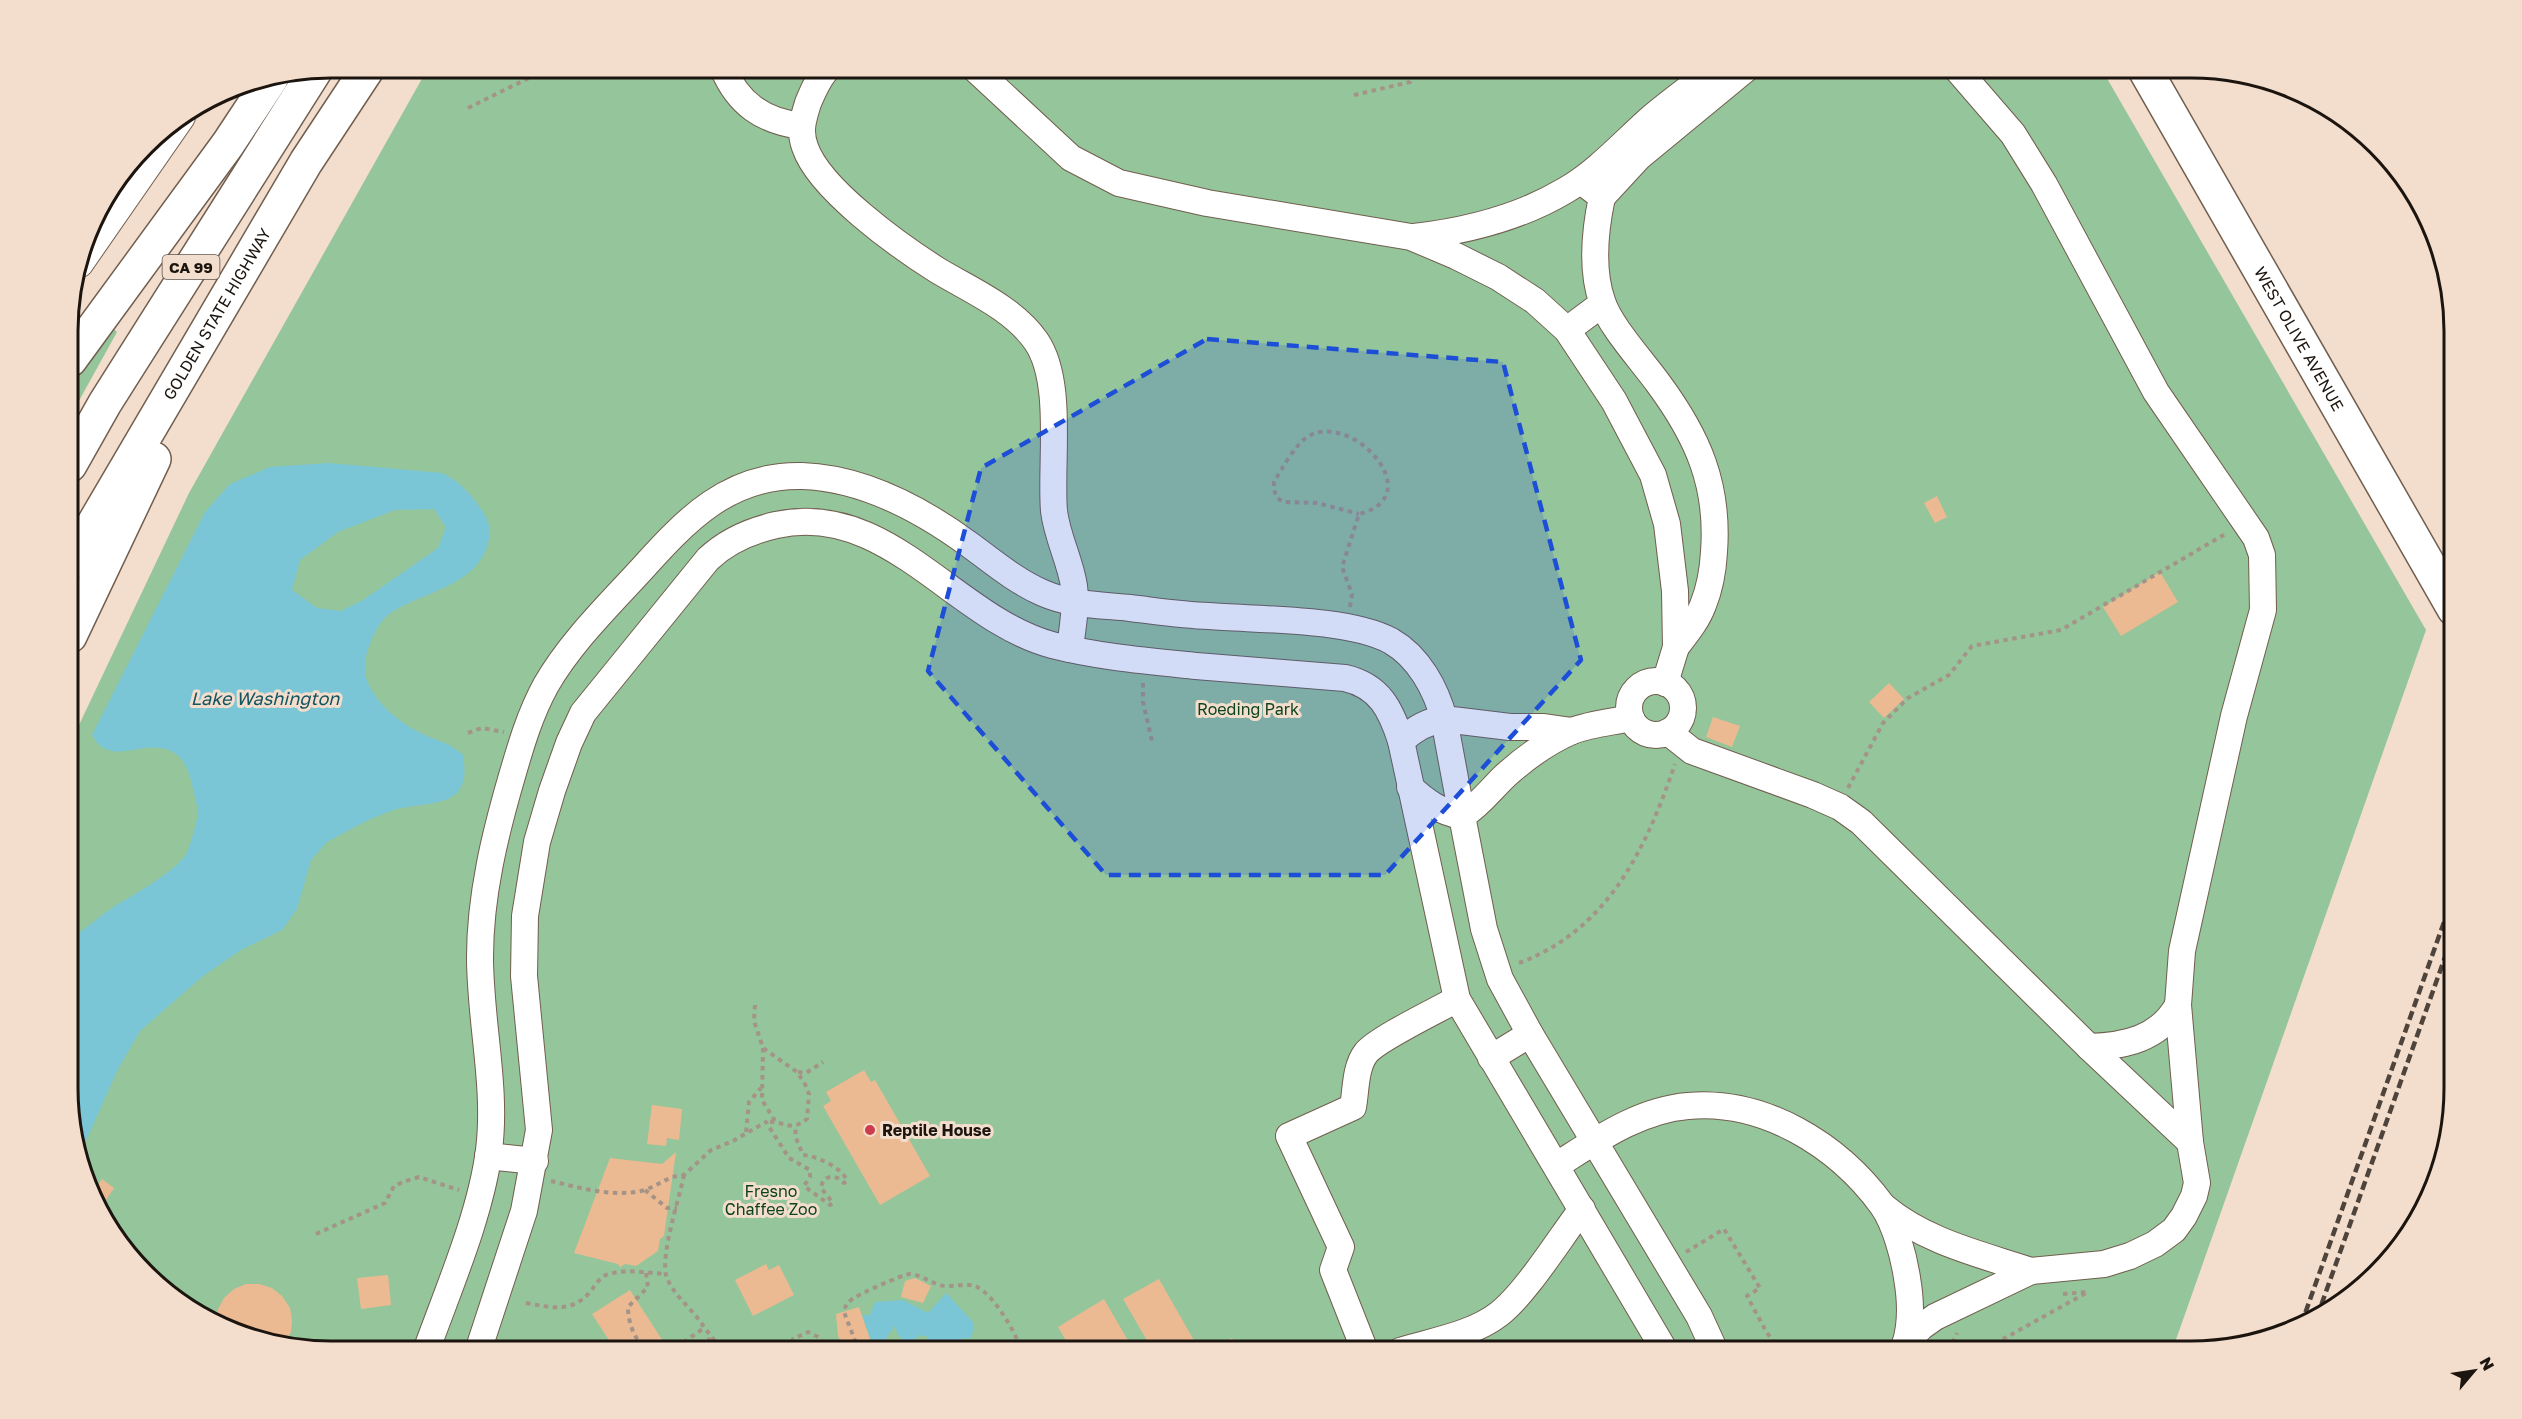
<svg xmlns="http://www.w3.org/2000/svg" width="2522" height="1419" viewBox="0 0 2522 1419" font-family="'Golos Text',sans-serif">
	<rect width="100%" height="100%" fill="#f3ddcc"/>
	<g fill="#95c59a">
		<path d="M428 68H2101L2426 630 2172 1351H330L262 1342 199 1316 112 1235 70 1122V744L189 493Z"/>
		<path d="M101 317 117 332 70 417V362Z"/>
	</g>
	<g fill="#7ac6d7" fill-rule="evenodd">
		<path d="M329 463 442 473C461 482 470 493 481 509 489 520 492 530 488 543 476 588 421 591 388 615 379 622 373 636 369 646 365 656 364 667 366 677 373 702 401 724 423 734 441 743 447 741 463 755 473 811 431 800 394 810 371 817 348 831 327 842L311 860 297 909 282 930 241 950 203 976 140 1031 117 1071 81 1152 70 1122V940C86 928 101 915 118 904 137 893 172 873 185 856 189 851 198 819 198 812 197 805 195 797 193 789 190 775 186 758 171 751 142 738 110 769 92 735L205 512 230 484 270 467ZM434 509 446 527 438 548 363 600 341 611 317 608 292 590 300 560 338 532 395 510Z"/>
		<path d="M946 1293 973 1322 974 1328 970 1339 964 1338 956 1344 954 1351H945L942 1349 938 1351H911L924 1346 928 1337 921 1335 907 1344 898 1335 895 1326 882 1344 873 1345 862 1315H870L875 1302 903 1300 928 1313Z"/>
	</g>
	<g fill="#ecba92">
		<path d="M1937 496 1947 517 1935 523 1924 503Z"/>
		<path d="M2160 572 2178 602 2121 636 2103 607Z"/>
		<path d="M1889 683 1904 699 1884 718 1869 702Z"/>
		<path d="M1713 717 1740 726 1732 747 1706 737Z"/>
		<path d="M864 1070 871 1082 875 1080 930 1176 880 1205 823 1106 831 1101 826 1092Z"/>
		<path d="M652 1105 682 1109 679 1140 667 1138 666 1146 647 1144Z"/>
		<path d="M676 1152 664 1236 660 1239 658 1251 636 1266 625 1264 620 1267 618 1264 574 1253 610 1158 662 1164Z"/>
		<path d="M102 1179 114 1188 106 1200 96 1192 95 1188Z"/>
		<path d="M766 1264 769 1270 779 1265 794 1295 753 1316 735 1280Z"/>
		<path d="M388 1275 391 1305 361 1309 357 1278Z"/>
		<path d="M915 1278 931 1286 923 1303 901 1297 905 1281Z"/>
		<path d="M1159 1279 1200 1351H1153L1123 1299Z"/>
		<path d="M246 1284H259L272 1288 282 1296 290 1308 292 1320 291 1332 284 1345 262 1342 216 1323 218 1309 224 1298 234 1289Z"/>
		<path d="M630 1290 668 1349 670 1351H616L592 1314Z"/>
		<path d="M1104 1299 1134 1351H1072L1058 1327Z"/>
		<path d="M859 1307 873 1348 865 1351H846L838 1336 836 1314Z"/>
		<path d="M1232 1338 1239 1351H1214L1213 1349Z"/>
	</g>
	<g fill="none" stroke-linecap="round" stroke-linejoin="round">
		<g stroke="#715e4f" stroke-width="28">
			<g id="minor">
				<path d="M723 68C738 104 763 121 801 126"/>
				<path d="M828 68C819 77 813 91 808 103 803 119 799 131 805 147 819 189 899 246 937 270 970 290 1013 308 1036 341 1064 381 1050 463 1054 511 1057 537 1070 560 1074 586 1077 607 1072 629 1070 649"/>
				<path d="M974 68 1071 158 1119 183 1207 203 1411 237 1456 256 1498 277 1535 301 1567 330 1614 401 1653 475 1667 524 1675 591 1676 647 1665 683"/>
				<path d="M1581 181 1602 197C1595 230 1591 269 1602 301 1609 325 1643 362 1658 383 1698 437 1719 485 1714 552 1713 570 1710 588 1703 605 1697 621 1686 634 1676 647"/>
				<path d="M1602 197 1639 157 1747 68"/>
				<path d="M1414 237C1466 231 1521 217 1566 190 1597 172 1623 143 1650 119 1671 101 1694 85 1715 68"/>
				<path d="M80 264 182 117"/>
				<path d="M1567 330 1602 304"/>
				<circle cx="1656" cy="708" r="27"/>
				<path d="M1631 718C1612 722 1590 724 1572 731 1549 741 1525 758 1506 775 1491 789 1480 805 1462 816L1484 929 1500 979 1530 1034 1699 1316 1715 1351"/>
				<path d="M1668 732 1692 751 1813 795 1840 807 1861 822 2089 1047 2190 1142"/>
				<path d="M1401 741C1414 729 1427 721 1444 719L1462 816C1440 812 1426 802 1410 787"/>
				<path d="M2089 1047C2125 1046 2159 1039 2178 1005"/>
				<path d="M1491 1058 1530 1034"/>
				<path d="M488 1156 535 1161"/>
				<path d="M1557 1165C1597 1140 1639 1110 1688 1106 1764 1099 1838 1145 1882 1205 1895 1223 1904 1257 1907 1278 1911 1301 1912 1323 1905 1345"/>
				<path d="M1884 1207C1926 1242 1980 1254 2031 1271"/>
				<path d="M1905 1344 1921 1327 1935 1317 2031 1271 2104 1264 2130 1256 2155 1244 2174 1230 2184 1216 2194 1196 2197 1183 2190 1142 2178 1005 2182 951 2234 716 2263 610 2262 555 2256 538 2156 392 2044 184 2013 134 1956 68"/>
				<path d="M426 1351C448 1290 481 1214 489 1150 497 1087 480 1022 480 957 480 896 495 834 512 776 521 745 530 714 546 685 570 643 608 606 641 570 686 520 729 474 802 476 864 478 921 509 970 545 993 562 1017 582 1043 593 1070 605 1101 605 1130 608 1156 611 1182 615 1209 616 1258 620 1348 618 1391 641 1419 657 1436 689 1444 719L1510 727H1544L1572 731"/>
				<path d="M478 1351 524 1211 539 1130 524 976 525 916 537 842 552 791 569 743 583 713 708 559C727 541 750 531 776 525 887 500 955 619 1052 645 1099 657 1147 661 1196 666 1246 670 1295 674 1345 678 1380 686 1391 710 1401 741L1457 999 1665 1351"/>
				<path d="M1365 1351 1333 1270 1341 1247 1289 1136 1353 1107C1356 1091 1355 1067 1366 1053 1377 1039 1438 1010 1457 999"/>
				<path d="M1400 1351C1432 1341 1472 1335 1499 1314 1526 1293 1560 1238 1582 1209"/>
			</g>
		</g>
		<g stroke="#715e4f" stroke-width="36">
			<g id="major">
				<path id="s1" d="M2144 68 2454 609"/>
			</g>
		</g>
		<g stroke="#715e4f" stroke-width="36">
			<g id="highway">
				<path d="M70 360 228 144 271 79"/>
				<path d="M70 465 105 403 315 71"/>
				<path id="s2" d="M70 564 306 162 368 68"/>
				<path d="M70 636 154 459"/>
			</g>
		</g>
		<g stroke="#a49487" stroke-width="4" stroke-dasharray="4.5 4.5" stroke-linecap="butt">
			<path d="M1354 95 1410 82 1420 68"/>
			<path d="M468 108 549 68"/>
			<path d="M1350 607 1352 594 1342 567 1359 514C1431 496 1351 409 1307 437 1296 444 1281 470 1274 482V490L1277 498 1284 502 1317 503 1359 514"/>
			<path d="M1143 683V702L1152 741"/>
			<path d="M468 733 482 728 504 732"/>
			<path d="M1848 788 1883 723 1908 698 1949 675 1972 646 2061 630 2227 533"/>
			<path d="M1519 963C1608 930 1646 849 1675 764"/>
			<path d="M755 1005 754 1021 763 1048 797 1072 805 1084 809 1094 807 1119C789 1133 784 1120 766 1122"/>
			<path d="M763 1048 762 1100 775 1121"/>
			<path d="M798 1072 806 1073 823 1062"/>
			<path d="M746 1132 749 1102 761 1088"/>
			<path d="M684 1175C679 1199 661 1253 666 1275 671 1291 685 1303 696 1316 705 1328 713 1340 724 1351"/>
			<path d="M551 1181C581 1188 614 1198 645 1190 659 1185 668 1176 684 1175L711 1150 733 1141 766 1122 789 1158 810 1170V1177L804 1186 830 1205 833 1203 821 1188C823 1174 836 1174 844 1183L847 1181C843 1168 817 1156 803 1155L796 1138 795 1126"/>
			<path d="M645 1190 667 1208H677"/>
			<path d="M316 1234 385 1203 394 1186 403 1182 419 1177 459 1190"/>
			<path d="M1686 1252 1724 1229 1760 1288 1747 1296 1767 1333 1782 1351"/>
			<path d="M646 1273 648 1287 628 1307C628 1323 635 1344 651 1351"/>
			<path d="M2063 1294 2087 1292"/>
			<path d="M526 1303C550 1307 571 1314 590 1292 595 1286 599 1278 606 1275 625 1268 646 1273 666 1274"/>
			<path d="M1987 1348 2086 1293"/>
			<path d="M658 1351 681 1344 704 1328"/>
			<path d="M709 1351V1337"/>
			<path d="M793 1351 791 1344 793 1339 808 1332 818 1337 832 1351"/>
			<path d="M859 1351 844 1312C845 1307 846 1304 851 1300 857 1295 903 1274 910 1274 923 1275 933 1285 945 1286 956 1287 967 1282 977 1287 993 1294 1018 1335 1021 1351"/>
			<path d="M1949 1351 1957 1333"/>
		</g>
		<use href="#minor" stroke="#fff" stroke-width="26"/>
		<use href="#major" stroke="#fff" stroke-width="33"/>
		<use href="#highway" stroke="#fff" stroke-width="33"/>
		<g stroke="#4f443c" stroke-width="4.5" stroke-dasharray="9 4.5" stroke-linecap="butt">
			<path d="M2317 1317 2454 932"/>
			<path d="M2301 1325 2454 894"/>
		</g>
	</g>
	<path fill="#1d4ed8" fill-opacity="0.2" stroke="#1d4ed8" stroke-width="4.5" stroke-dasharray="12 8" stroke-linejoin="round" d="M1207 339 1503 362 1581 660 1385 875H1106L928 671 981 468Z"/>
	<circle fill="#cc3c4d" stroke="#f3ddcc" stroke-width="2" cx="870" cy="1130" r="6"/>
	<g text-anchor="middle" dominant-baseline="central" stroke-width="6" stroke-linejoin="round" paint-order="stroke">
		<rect fill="#f3ddcc" stroke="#5c5148" stroke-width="1.5" x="162.5" y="255" width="57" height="24" rx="4.5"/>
		<g font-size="15" font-weight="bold" fill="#1c150f">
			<text x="191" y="267">CA 99</text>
		</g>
		<g font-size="16" fill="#1c150f" stroke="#f3ddcc">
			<text stroke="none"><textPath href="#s2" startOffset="290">GOLDEN STATE HIGHWAY</textPath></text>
			<text stroke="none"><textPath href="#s1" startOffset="312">WEST OLIVE AVENUE</textPath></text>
		</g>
		<g font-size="16" fill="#0d431b" stroke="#f3ddcc">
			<text x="1248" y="709">Roeding Park</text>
			<text x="771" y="1191">Fresno<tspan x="771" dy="18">Chaffee Zoo</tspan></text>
		</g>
		<g font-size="16" font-weight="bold" fill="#1c150f" stroke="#f3ddcc" text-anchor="start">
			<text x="882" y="1130">Reptile House</text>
		</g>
		<g font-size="18" font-style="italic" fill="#125460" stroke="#f3ddcc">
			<text x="265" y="698">Lake Washington</text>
		</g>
	</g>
	<path d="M0 0H2522V1419H0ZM331 78H2191A253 253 0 0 1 2444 331V1088A253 253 0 0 1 2191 1341H331A253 253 0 0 1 78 1088V331A253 253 0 0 1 331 78Z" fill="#f3ddcc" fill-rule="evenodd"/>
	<path fill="none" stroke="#1c150f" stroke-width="3" d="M331 78H2191A253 253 0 0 1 2444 331V1088A253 253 0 0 1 2191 1341H331A253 253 0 0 1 78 1088V331A253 253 0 0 1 331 78Z"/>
	<g transform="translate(2474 1371) rotate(61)" stroke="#f3ddcc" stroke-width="4.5" paint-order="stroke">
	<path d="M0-4.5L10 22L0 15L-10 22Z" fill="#1c150f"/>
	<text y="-9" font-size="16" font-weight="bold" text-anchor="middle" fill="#1c150f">N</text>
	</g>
</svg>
